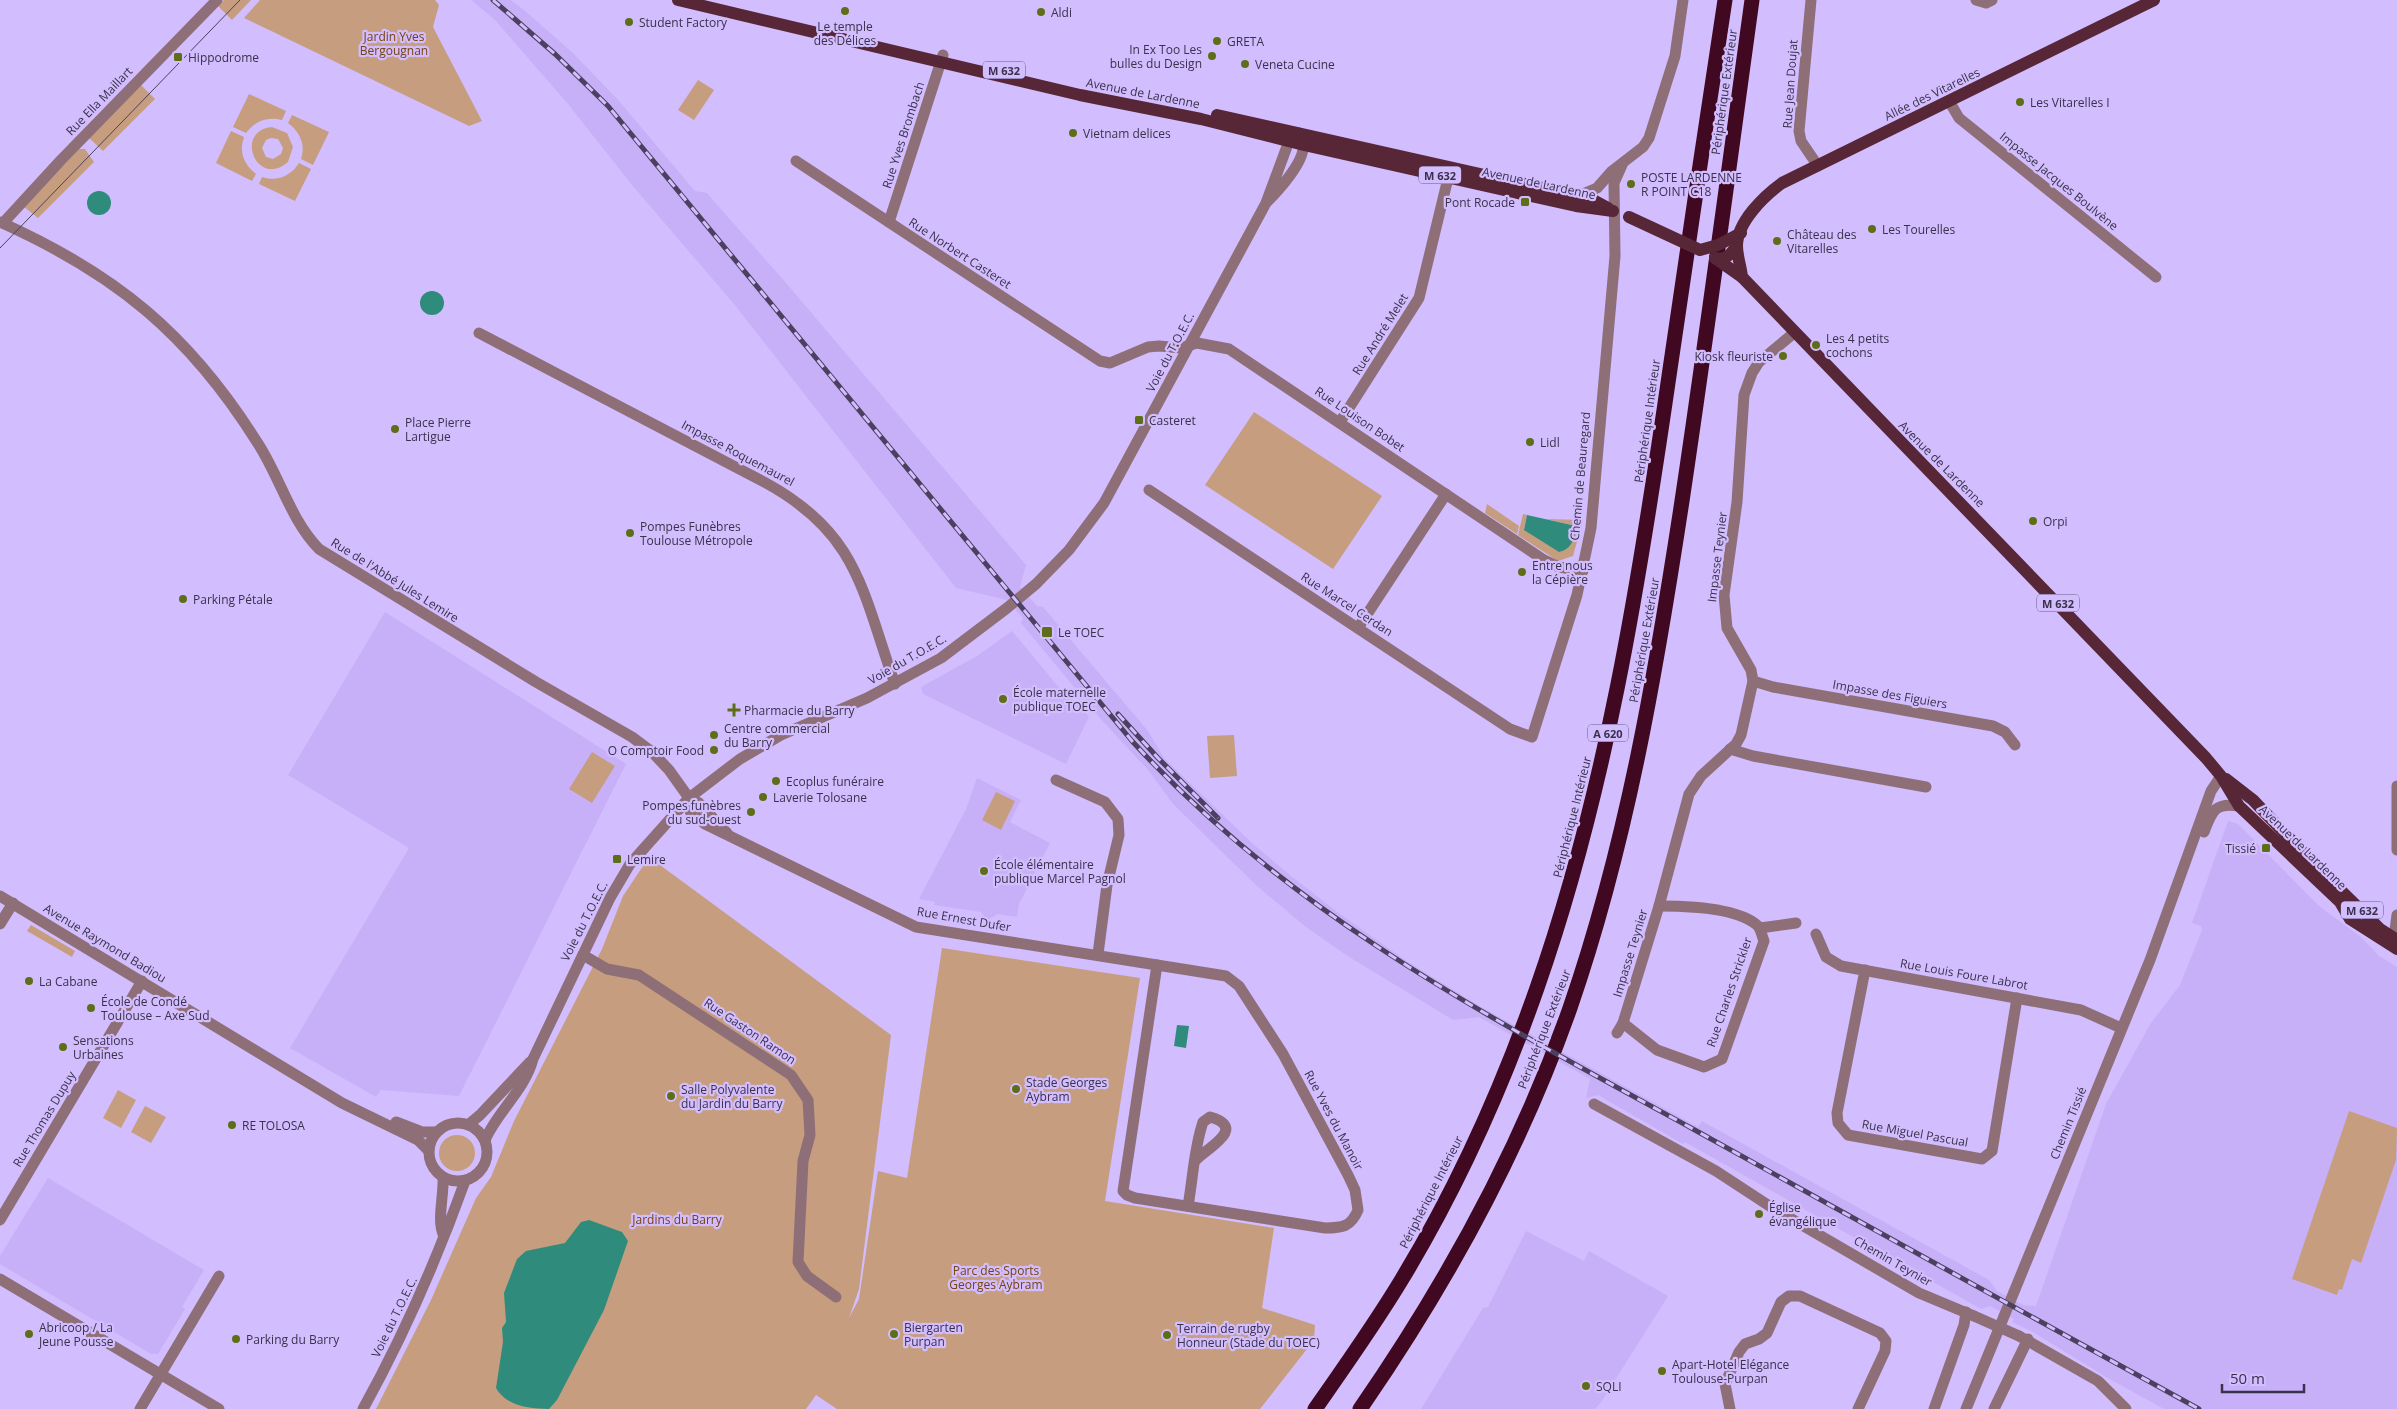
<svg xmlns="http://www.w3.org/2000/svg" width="2397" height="1409" viewBox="0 0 2397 1409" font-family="'Open Sans',sans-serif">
	<rect width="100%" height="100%" fill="#d2bdfe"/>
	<g fill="#c8b0f8">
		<path d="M471 0H511L524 10 573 53 619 101 695 191 707 193 786 283 1026 565 1020 587 1037 606 1043 607 1148 731 1164 758 1252 843 1291 876 1340 914 1408 962 1483 1008 1698 1127 1702 1121 1989 1280 1997 1291 2023 1305 2036 1306 2106 1104 2151 1023 2180 985 2202 930 2201 926 2192 923 2228 821 2238 824 2319 906 2361 937 2379 956 2397 967V1409H2164L2106 1377 2031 1331 2012 1322 2014 1319 1990 1306 1981 1309 1685 1142 1683 1144 1598 1095 1586 1098 1590 1079 1479 1017 1453 1020 1346 955 1306 927 1258 887 1173 804 1149 771 1098 716 1021 623 1023 618 1007 600 956 588 734 304 632 185 568 104 495 20Z"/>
		<path d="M385 612 626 764 459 1096 381 1090 376 1097 290 1048 409 848 288 775Z"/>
		<path d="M1012 631 1062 691 1079 704 1089 717 1066 764 923 694 921 687 977 656Z"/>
		<path d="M977 778 1021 800 1010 822 1050 843 1019 904 1017 917 998 914 987 920 981 912 934 905 935 902 919 899 966 809Z"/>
		<path d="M48 1178 204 1270 182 1307 185 1309 158 1354H151L0 1264V1256Z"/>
		<path d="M1526 1231 1584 1261 1589 1251 1668 1296 1602 1401 1595 1409H1421L1483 1308 1488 1307Z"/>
	</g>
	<g fill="#c69e7f" fill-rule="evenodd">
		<path d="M224 0H251L232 20 218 6Z"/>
		<path d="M260 0H435L439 5 433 27 482 121 469 126 244 18Z"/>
		<path d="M698 80 714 90 694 120 678 110Z"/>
		<path d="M140 84 155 99 103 151 88 137Z"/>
		<path d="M249 94 286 111 282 120C267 116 255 121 246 133L233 127Z"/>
		<path d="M292 115 329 132 313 165 301 159C306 145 300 132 288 123Z"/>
		<path d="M272 127 287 133 293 147 288 162C257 189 233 131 272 127ZM271 138 278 139 283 148 281 154 273 159 266 157 262 148 266 140Z"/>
		<path d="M231 131 244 137C239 151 243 164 256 174L252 181 216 163Z"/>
		<path d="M79 149H85L94 162 38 218 23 206Z"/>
		<path d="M299 163 311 169 295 201 259 184 262 177C277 182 291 176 299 163Z"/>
		<path d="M1254 412 1382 496 1333 569 1205 485Z"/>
		<path d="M1487 504 1519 526 1517 534 1485 513Z"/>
		<path d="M1523 514 1527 515 1524 530 1576 526 1546 519 1583 520 1573 556 1558 561 1518 535Z"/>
		<path d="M1234 735 1237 776 1210 778 1207 736Z"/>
		<path d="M592 752 615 766 592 803 569 789Z"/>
		<path d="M996 792 1015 801 1001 830 982 820Z"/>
		<path d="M649 857 891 1035 859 1289 849 1318 859 1299 878 1171 907 1178 942 948 1140 978 1105 1201 1274 1228 1262 1308 1315 1325 1314 1340 1260 1409H837L816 1395 806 1409H376L431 1300 476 1198 491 1177 514 1121 602 949 623 896Z"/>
		<path d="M31 925 75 951 72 957 27 931Z"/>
		<path d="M118 1090 136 1100 121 1128 103 1118Z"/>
		<path d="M145 1106 166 1117 151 1143 131 1132Z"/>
		<path d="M2349 1111 2397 1128 2396 1160 2361 1263 2352 1259 2342 1290 2339 1289 2337 1295 2292 1279Z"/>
		<circle cx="457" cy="1153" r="18"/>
	</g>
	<g fill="#2f8b7b">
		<circle cx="99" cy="203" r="12"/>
		<circle cx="432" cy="303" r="12"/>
		<path d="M1527 515 1576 526C1574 538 1573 549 1559 552L1524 530Z"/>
		<path d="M1177 1025 1189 1026 1186 1048 1174 1046Z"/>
		<path d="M589 1220 622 1232 628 1241 604 1310 557 1400 549 1409C530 1409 506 1406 496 1388L503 1342 502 1328 506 1322 504 1293 517 1259 526 1251 565 1243 581 1222Z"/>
	</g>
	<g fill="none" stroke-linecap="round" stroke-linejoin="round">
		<g stroke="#8e6f78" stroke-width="11">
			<path d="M1811 0 1799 131 1801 141 1818 166"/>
			<path d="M1976 0 1986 3 1992 0"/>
			<path d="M1949 101 1959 118 2156 277"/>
			<path d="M796 161 1100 361 1110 363 1148 347 1159 346 1181 348 1197 343 1229 349 1544 560 1559 567 1583 571"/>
			<path d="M1578 196 1597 188 1612 171 1643 147 1649 138 1675 56 1683 0"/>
			<path d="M0 222C116 274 189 334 257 442 280 477 290 519 319 549L536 682 632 737 652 752 669 770 689 798 699 803 727 833"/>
			<path d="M889 222 943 55"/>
			<path d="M3 223 61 160 217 0"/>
			<path d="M479 333 766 483C859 534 862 592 895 684"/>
			<path d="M1340 422 1419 298 1450 170"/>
			<path d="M1149 490 1510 729 1532 737 1577 595 1591 528 1615 256 1614 183 1622 165"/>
			<path d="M1358 628 1446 494"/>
			<path d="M1753 681 1773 687 1993 726 2005 732 2015 745"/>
			<path d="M1730 749 1753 756 1926 787"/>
			<path d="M1056 780 1105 802 1118 819 1119 835 1107 885 1098 954"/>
			<path d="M2397 786V850"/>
			<path d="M689 798 690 811 705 824 916 927 1157 965"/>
			<path d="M2204 832C2212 811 2215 802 2239 806"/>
			<path d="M0 896 342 1103 418 1140 428 1150"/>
			<path d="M0 924 13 903"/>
			<path d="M1760 928 1796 923"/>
			<path d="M1816 934 1826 957 1841 966 2081 1010 2121 1028"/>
			<path d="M2387 940 2394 938 2397 915"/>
			<path d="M583 955 607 969 639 975 791 1075 808 1100 810 1135 803 1161 798 1262 807 1276 836 1297"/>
			<path d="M1157 965 1226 976 1239 986 1283 1054 1348 1175 1355 1190 1358 1210C1351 1227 1342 1228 1325 1228L1135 1198 1127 1195 1123 1191Z"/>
			<path d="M1865 970 1837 1113 1838 1123 1848 1135 1982 1159 1992 1151 2017 998"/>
			<path d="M1623 1023 1657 1050 1704 1067 1722 1059 1764 941C1762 936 1761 930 1758 926 1738 907 1685 906 1659 906"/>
			<path d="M1617 1033 1623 1023 1659 906 1689 794 1701 776 1736 744 1741 735 1753 681 1751 670 1727 628 1724 595 1737 502 1744 395 1752 373 1759 362 1794 333"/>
			<path d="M1594 1104 1716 1171 1771 1207 1919 1293 1974 1316"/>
			<path d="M396 1122 422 1132H436"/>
			<circle cx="458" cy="1152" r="29"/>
			<path d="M468 1125 480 1115 530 1062"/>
			<path d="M485 1140C497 1112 525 1090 533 1059L610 898 630 864 689 798 740 759 781 735 867 698 941 658 1007 608 1036 584 1069 550 1104 503 1266 203 1289 141 1299 133C1300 136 1303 140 1303 144 1306 161 1277 192 1266 203"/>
			<path d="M1188 1206C1193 1178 1194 1148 1203 1122L1210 1117C1249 1128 1205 1149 1195 1161"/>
			<path d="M0 1220 142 981"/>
			<path d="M443 1234C437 1219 444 1195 443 1178"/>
			<path d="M0 1279 219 1409"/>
			<path d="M2019 1336 2098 1381 2126 1409"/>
			<path d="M140 1409 219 1276"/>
			<path d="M363 1409C404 1335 437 1259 465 1181"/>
			<path d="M1730 1409 1725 1384 1739 1352 1745 1344 1759 1339 1767 1333 1781 1302 1789 1296H1800L1880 1333 1886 1341 1885 1351 1858 1409"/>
			<path d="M1934 1409 1964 1325 1966 1312"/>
			<path d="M1966 1409 2150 960 2211 791 2221 776"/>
			<path d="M1994 1409 2028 1339"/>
		</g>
		<g stroke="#572637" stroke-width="12">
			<path d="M678 0 1080 95 1201 119 1304 145 1576 206 1613 211"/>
			<path d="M2154 0 1782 183C1764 196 1737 222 1737 246 1737 256 1741 267 1742 277L2206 758 2221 776 2239 806 2340 902 2350 919 2397 949"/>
			<path d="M1217 115 1578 196 1595 201 1608 208"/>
			<path d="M2226 779 2253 800 2315 865 2380 929 2397 940"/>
		</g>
		<g stroke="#410821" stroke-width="15">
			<path d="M1315 1409C1345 1366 1375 1324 1402 1279 1457 1188 1502 1088 1537 988 1606 791 1639 583 1669 376 1687 251 1706 125 1725 0"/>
			<path d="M1360 1409C1445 1286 1520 1150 1570 1008 1627 843 1656 672 1682 501 1707 334 1729 167 1752 0"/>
		</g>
		<path stroke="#4b405f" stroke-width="1" d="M0 248 240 0"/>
		<g stroke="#4b405f" stroke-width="5">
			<g id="rail">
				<path d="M493 0 555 54 608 106 1132 741C1292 916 1489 1017 1693 1129 1862 1223 2030 1316 2199 1409"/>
				<path d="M1118 714 1158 758 1218 818"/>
			</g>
		</g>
		<use href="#rail" stroke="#d2bdfe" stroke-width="3" stroke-dasharray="9" stroke-linecap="butt"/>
		<path stroke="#8e6f78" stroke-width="11" d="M1974 1316 2019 1336"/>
		<g stroke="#572637" stroke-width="12">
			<path d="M1629 217 1700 250 1718 245 1741 233"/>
			<path d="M1715 258 1742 277"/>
			<path d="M1715 258C1726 261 1732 254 1737 244"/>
		</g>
	</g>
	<g fill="#5e6d18" stroke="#d2bdfe" stroke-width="2">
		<circle cx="845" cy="11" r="5"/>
		<circle cx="1041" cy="12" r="5"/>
		<circle cx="629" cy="22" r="5"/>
		<circle cx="1217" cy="41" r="5"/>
		<circle cx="1212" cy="56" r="5"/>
		<rect x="173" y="52" width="10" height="10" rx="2.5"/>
		<circle cx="1245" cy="64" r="5"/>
		<circle cx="2020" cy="102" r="5"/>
		<circle cx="1073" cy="133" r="5"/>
		<circle cx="1631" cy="184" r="5"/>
		<rect x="1520" y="197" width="10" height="10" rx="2.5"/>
		<circle cx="1872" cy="229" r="5"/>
		<circle cx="1777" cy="241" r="5"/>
		<circle cx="1816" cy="345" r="5"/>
		<circle cx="1783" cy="356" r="5"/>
		<rect x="1134" y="415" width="10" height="10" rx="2.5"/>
		<circle cx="395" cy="429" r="5"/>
		<circle cx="1530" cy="442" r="5"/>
		<circle cx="2033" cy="521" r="5"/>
		<circle cx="630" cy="533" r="5"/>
		<circle cx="1522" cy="572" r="5"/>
		<circle cx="183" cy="599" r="5"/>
		<rect x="1041" y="626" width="12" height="12" rx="2.5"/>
		<circle cx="1003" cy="699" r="5"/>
		<path d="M731.5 702.5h5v5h5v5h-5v5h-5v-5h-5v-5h5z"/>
		<circle cx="714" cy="735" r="5"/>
		<circle cx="714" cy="750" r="5"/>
		<circle cx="776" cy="781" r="5"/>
		<circle cx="763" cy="797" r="5"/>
		<circle cx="751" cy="812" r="5"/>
		<rect x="2261" y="843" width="10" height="10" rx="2.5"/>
		<rect x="612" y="854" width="10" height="10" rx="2.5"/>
		<circle cx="984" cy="871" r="5"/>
		<circle cx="29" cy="981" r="5"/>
		<circle cx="91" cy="1008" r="5"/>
		<circle cx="63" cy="1047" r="5"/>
		<circle cx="1016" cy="1089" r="5"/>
		<circle cx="671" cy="1096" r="5"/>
		<circle cx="232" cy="1125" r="5"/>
		<circle cx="1759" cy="1214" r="5"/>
		<circle cx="29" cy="1334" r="5"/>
		<circle cx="894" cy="1334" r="5"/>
		<circle cx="1167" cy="1335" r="5"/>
		<circle cx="236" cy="1339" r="5"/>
		<circle cx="1662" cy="1371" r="5"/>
		<circle cx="1586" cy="1386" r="5"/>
	</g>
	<g text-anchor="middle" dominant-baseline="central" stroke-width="4.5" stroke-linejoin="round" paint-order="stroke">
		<g fill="#d2bdfe" stroke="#685b81" stroke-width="1">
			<rect x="983" y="61.5" width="42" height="17" rx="4"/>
			<rect x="1419" y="166.5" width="42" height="17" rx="4"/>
			<rect x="2037" y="594.5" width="42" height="17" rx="4"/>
			<rect x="1588" y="724.5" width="40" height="17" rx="4"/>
			<rect x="2341" y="901.5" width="42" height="17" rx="4"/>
		</g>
		<g font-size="11" font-weight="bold" fill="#3a314b">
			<text x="1004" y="70">M 632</text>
			<text x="1440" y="175">M 632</text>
			<text x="2058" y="603">M 632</text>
			<text x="1608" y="733">A 620</text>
			<text x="2362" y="910">M 632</text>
		</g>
		<g font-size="12" fill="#3a314b" stroke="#d2bdfe" text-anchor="start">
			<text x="1051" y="12">Aldi</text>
			<text x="639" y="22">Student Factory</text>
			<text x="845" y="26" text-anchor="middle">Le temple<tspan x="845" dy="14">des Délices</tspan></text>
			<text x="1227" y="41">GRETA</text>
			<text x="1202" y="49" text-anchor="end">In Ex Too Les<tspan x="1202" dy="14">bulles du Design</tspan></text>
			<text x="188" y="57">Hippodrome</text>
			<text x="1255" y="64">Veneta Cucine</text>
			<text x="2030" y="102">Les Vitarelles I</text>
			<text x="1083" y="133">Vietnam delices</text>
			<text x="1641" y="177">POSTE LARDENNE<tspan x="1641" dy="14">R POINT C18</tspan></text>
			<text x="1515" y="202" text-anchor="end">Pont Rocade</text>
			<text x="1882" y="229">Les Tourelles</text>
			<text x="1787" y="234">Château des<tspan x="1787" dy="14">Vitarelles</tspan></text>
			<text x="1826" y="338">Les 4 petits<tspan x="1826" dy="14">cochons</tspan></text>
			<text x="1773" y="356" text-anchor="end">Kiosk fleuriste</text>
			<text x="1149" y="420">Casteret</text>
			<text x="405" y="422">Place Pierre<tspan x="405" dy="14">Lartigue</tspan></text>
			<text x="1540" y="442">Lidl</text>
			<text x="2043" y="521">Orpi</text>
			<text x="640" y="526">Pompes Funèbres<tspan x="640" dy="14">Toulouse Métropole</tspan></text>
			<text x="1532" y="565">Entre nous<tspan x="1532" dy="14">la Cépière</tspan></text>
			<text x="193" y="599">Parking Pétale</text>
			<text x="1058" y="632">Le TOEC</text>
			<text x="1013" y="692">École maternelle<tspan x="1013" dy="14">publique TOEC</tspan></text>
			<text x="744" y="710">Pharmacie du Barry</text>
			<text x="724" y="728">Centre commercial<tspan x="724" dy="14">du Barry</tspan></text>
			<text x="704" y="750" text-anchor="end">O Comptoir Food</text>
			<text x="786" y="781">Ecoplus funéraire</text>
			<text x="773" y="797">Laverie Tolosane</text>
			<text x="741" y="805" text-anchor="end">Pompes funèbres<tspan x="741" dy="14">du sud-ouest</tspan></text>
			<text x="2256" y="848" text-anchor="end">Tissié</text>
			<text x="627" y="859">Lemire</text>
			<text x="994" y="864">École élémentaire<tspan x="994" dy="14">publique Marcel Pagnol</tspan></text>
			<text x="39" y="981">La Cabane</text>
			<text x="101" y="1001">École de Condé<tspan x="101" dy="14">Toulouse – Axe Sud</tspan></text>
			<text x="73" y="1040">Sensations<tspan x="73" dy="14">Urbaines</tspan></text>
			<text x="1026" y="1082">Stade Georges<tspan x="1026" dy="14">Aybram</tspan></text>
			<text x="681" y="1089">Salle Polyvalente<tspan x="681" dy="14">du Jardin du Barry</tspan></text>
			<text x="242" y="1125">RE TOLOSA</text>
			<text x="1769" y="1207">Église<tspan x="1769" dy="14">évangélique</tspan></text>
			<text x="39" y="1327">Abricoop / La<tspan x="39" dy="14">Jeune Pousse</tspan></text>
			<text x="904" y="1327">Biergarten<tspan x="904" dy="14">Purpan</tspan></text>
			<text x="1177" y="1328">Terrain de rugby<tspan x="1177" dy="14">Honneur (Stade du TOEC)</tspan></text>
			<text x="246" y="1339">Parking du Barry</text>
			<text x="1672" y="1364">Apart-Hotel Elégance<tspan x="1672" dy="14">Toulouse-Purpan</tspan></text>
			<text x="1596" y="1386">SQLI</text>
		</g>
		<g font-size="12" fill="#77420e" stroke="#d2bdfe">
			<text x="394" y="36">Jardin Yves<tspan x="394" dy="14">Bergougnan</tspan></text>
			<text x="677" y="1219">Jardins du Barry</text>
			<text x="996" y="1270">Parc des Sports<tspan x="996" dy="14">Georges Aybram</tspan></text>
		</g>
		<g font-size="12" fill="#3a314b" stroke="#d2bdfe">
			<text transform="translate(1790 84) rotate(-86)">Rue Jean Doujat</text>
			<text transform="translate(1724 92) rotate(-82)">Périphérique Extérieur</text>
			<text transform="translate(1143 93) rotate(11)">Avenue de Lardenne</text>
			<text transform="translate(1932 94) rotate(-26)">Allée des Vitarelles</text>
			<text transform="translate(99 101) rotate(-46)">Rue Ella Maillart</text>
			<text transform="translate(903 135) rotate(-72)">Rue Yves Brombach</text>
			<text transform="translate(2059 181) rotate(39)">Impasse Jacques Boulvène</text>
			<text transform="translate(1539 183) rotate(12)">Avenue de Lardenne</text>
			<text transform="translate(960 253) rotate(33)">Rue Norbert Casteret</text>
			<text transform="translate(1380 334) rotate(-58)">Rue André Melet</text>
			<text transform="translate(1170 352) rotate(-62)">Voie du T.O.E.C.</text>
			<text transform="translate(1360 419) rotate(34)">Rue Louison Bobet</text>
			<text transform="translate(1647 421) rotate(-82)">Périphérique Intérieur</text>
			<text transform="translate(738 453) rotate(28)">Impasse Roquemaurel</text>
			<text transform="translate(1942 464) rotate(45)">Avenue de Lardenne</text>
			<text transform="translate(1580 476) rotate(-85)">Chemin de Beauregard</text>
			<text transform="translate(1717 557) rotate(-83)">Impasse Teynier</text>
			<text transform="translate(395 580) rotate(32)">Rue de l'Abbé Jules Lemire</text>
			<text transform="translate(1347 604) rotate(33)">Rue Marcel Cerdan</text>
			<text transform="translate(1644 640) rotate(-80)">Périphérique Extérieur</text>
			<text transform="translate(907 659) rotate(-30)">Voie du T.O.E.C.</text>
			<text transform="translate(1890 694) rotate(10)">Impasse des Figuiers</text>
			<text transform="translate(1572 817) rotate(-76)">Périphérique Intérieur</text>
			<text transform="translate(2303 847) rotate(44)">Avenue de Lardenne</text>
			<text transform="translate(964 919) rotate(10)">Rue Ernest Dufer</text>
			<text transform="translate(584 921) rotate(-63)">Voie du T.O.E.C.</text>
			<text transform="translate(105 943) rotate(31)">Avenue Raymond Badiou</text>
			<text transform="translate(1630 953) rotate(-73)">Impasse Teynier</text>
			<text transform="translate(1964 974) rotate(10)">Rue Louis Foure Labrot</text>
			<text transform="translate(1729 992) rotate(-71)">Rue Charles Strickler</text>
			<text transform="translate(1544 1029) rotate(-69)">Périphérique Extérieur</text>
			<text transform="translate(750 1031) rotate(34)">Rue Gaston Ramon</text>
			<text transform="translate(44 1119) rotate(-59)">Rue Thomas Dupuy</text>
			<text transform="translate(1334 1120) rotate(62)">Rue Yves du Manoir</text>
			<text transform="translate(2068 1123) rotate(-68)">Chemin Tissié</text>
			<text transform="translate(1915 1133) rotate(10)">Rue Miguel Pascual</text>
			<text transform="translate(1431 1192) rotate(-63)">Périphérique Intérieur</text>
			<text transform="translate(1893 1261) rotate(30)">Chemin Teynier</text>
			<text transform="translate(394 1317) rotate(-64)">Voie du T.O.E.C.</text>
		</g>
	</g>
	<path d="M2222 1384v8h82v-8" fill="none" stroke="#3a314b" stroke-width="2.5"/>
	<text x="2230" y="1384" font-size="15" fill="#3a314b" stroke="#d2bdfe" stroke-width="4" paint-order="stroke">50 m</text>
</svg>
